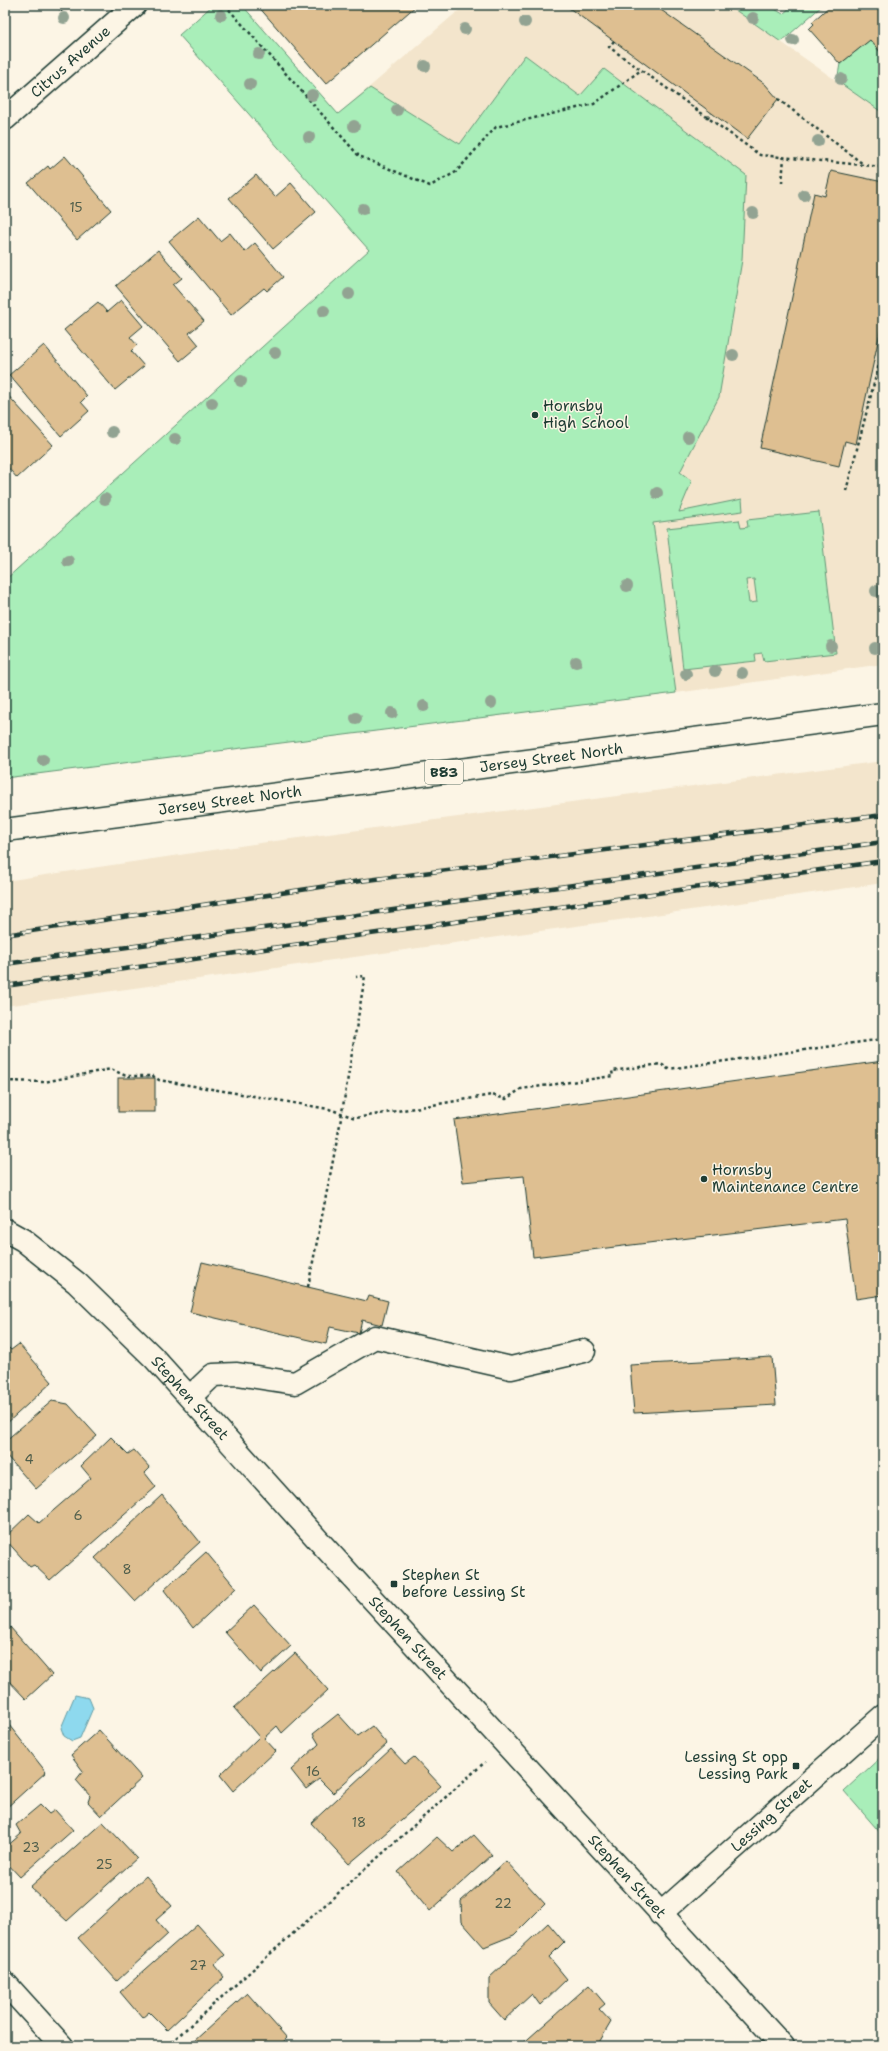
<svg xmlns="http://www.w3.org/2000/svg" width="888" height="2051" viewBox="0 0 888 2051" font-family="'Shantell Sans',sans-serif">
	<rect width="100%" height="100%" fill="#fcf5e5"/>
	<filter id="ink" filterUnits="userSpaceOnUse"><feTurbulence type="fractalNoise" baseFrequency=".025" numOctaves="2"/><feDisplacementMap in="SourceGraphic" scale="8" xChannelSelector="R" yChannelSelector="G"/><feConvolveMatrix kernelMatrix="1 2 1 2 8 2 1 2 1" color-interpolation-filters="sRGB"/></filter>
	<g filter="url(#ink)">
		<g fill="#f3e5cc">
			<path d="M213 5H242L338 114 465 5H728L883 113V664L676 693 5 778V580L369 250 179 35Z"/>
			<path d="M883 761V883L5 1006V881L260 843Z"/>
		</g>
		<g fill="#a9eeb9" stroke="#649676" fill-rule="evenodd">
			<path d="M213 5H242L338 114 370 88 460 144 525 55 580 96 604 69 746 175 742 260 719 397 680 472 692 481 679 512 742 499 743 511 653 523 676 693 5 778V580L369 250 179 35Z"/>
			<path d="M728 5H768L783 14 793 5H823L781 42Z"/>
			<path d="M870 40 883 55V113L837 81 840 64Z"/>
			<path d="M819 512 836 653 764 661 762 653 755 654 756 661 683 669 667 528 739 520 741 528 748 527 747 520ZM754 579 757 602 749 603 746 580Z"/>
			<path d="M883 1755V1836L844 1791Z"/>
		</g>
		<path fill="#8ed9ee" stroke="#629ba4" d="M75 1695 89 1698 93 1708 80 1738 72 1741 64 1736 61 1728Z"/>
		<g fill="#debf91" stroke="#1f3d34">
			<path d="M257 5H417L326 84Z"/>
			<path d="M565 5H654L765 84 778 99 747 139Z"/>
			<path d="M831 5H881L883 7V55L870 40 840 64 809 29 814 24 812 22Z"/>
			<path d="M65 156 111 210 77 240 28 183 48 166 50 169Z"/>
			<path d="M831 171 883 182V318L856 444 845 441 839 466 760 448 814 193 825 196Z"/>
			<path d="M256 175 275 197 291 183 316 212 273 249 229 198Z"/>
			<path d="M199 216 220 241 230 233 245 252 255 243 283 277 267 291 264 288 231 315 169 241Z"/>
			<path d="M158 250 182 278 173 285 204 321 189 333 199 345 180 361 116 286Z"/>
			<path d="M121 300 143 326 130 337 137 345 131 351 144 366 115 390 64 330 98 302 107 312Z"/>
			<path d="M44 345 87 396 81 402 89 411 61 436 9 375Z"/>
			<path d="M5 392 53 445 17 478 5 464Z"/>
			<path d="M883 1061V1295L856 1299 845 1219 533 1257 524 1176 463 1182 454 1120Z"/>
			<rect x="118" y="1078" width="37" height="34"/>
			<path d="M202 1262 367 1301 369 1296 388 1301 382 1325 362 1320 359 1333 330 1327 326 1344 190 1312Z"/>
			<path d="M5 1344 11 1350 19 1344 52 1382 5 1425Z"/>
			<path d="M772 1357 776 1405 634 1413 630 1365Z"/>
			<path d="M52 1401 68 1404 97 1436 36 1489 5 1454V1441Z"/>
			<path d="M111 1437 128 1454 134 1450 150 1468 145 1473 156 1487 50 1580 34 1565 30 1567 5 1539V1537L29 1514 39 1523 91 1478 81 1466Z"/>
			<path d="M162 1495 200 1542 135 1601 95 1558Z"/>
			<path d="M206 1552 236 1588 193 1628 164 1590Z"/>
			<path d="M254 1605 291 1646 261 1673 225 1632Z"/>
			<path d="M10 1627 52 1675 26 1699 5 1677V1632Z"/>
			<path d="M295 1653 328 1690 282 1733 277 1726 264 1738 276 1751 233 1791 220 1775 259 1737 234 1708Z"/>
			<path d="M338 1714 358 1736 372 1726 387 1744 333 1793 319 1779 306 1789 291 1770 319 1744 313 1734Z"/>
			<path d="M9 1725 46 1772 5 1809V1728Z"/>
			<path d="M99 1730 142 1778 101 1816 88 1802 90 1796 76 1780 83 1771 71 1755Z"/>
			<path d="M391 1749 405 1764 414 1757 441 1786 349 1864 311 1823Z"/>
			<path d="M40 1805 49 1814 55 1810 73 1830 20 1877 5 1861V1848L21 1834 16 1825Z"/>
			<path d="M103 1822 137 1858 67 1921 30 1887Z"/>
			<path d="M474 1835 492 1855 430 1911 398 1872 437 1837 453 1852Z"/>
			<path d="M506 1861 545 1904 514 1935 484 1947 462 1922 461 1901Z"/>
			<path d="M146 1876 172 1906 156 1920 168 1934 117 1981 78 1938Z"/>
			<path d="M548 1923 564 1942 549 1957 567 1979 540 2005 532 1994 504 2020 489 2003V1978Z"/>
			<path d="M197 1924 225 1955 214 1965 224 1977 167 2030 149 2012 142 2018 120 1992Z"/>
			<path d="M589 1985 605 2004 599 2009 611 2022 597 2046H520Z"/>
			<path d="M247 1993 287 2038 279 2046H196L193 2042Z"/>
		</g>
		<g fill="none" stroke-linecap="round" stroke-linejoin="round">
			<g stroke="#1f3d34" stroke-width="25">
				<g id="minor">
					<path id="s1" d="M5 119 135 5"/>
					<path id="s2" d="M5 1230 23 1240 77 1283 153 1357 319 1541 783 2046"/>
					<path d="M190 1397 213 1375 237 1374 295 1383 375 1337 511 1368 584 1351"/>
					<path id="s3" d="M660 1914 883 1716"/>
					<path d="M5 1983 62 2046"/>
				</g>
			</g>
			<g stroke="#1f3d34" stroke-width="25">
				<g id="major">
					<path id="s4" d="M5 830 883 714"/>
				</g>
			</g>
			<g stroke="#1f3d34" stroke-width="2.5" stroke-dasharray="3 3" stroke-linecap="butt">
				<path d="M56 5 64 13"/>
				<path d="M225 5 359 156 430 186 456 172 496 127 594 104 641 70"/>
				<path d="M614 41 609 47 760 155 883 167"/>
				<path d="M778 99 863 164"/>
				<path d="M707 118 711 113"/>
				<path d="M782 183 784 157"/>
				<path d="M846 491 883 349"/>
				<path d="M5 1081 44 1082 111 1069 126 1076H153L159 1080 329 1109 355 1118 492 1095 506 1099 521 1089 613 1076 612 1071 661 1064 668 1069 883 1039"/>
				<path d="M308 1287 339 1130 365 976 356 977"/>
				<path d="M167 2046 485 1762"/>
			</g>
			<use href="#minor" stroke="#fcf5e5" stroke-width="22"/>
			<use href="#major" stroke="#fcf5e5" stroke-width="22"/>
			<g stroke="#1f3d34" stroke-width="4.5">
				<g id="rail">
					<path d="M5 935 360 881 883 815"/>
					<path d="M5 964 883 842"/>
					<path d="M5 986 883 861"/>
				</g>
			</g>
			<use href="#rail" stroke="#fcf5e5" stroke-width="3" stroke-dasharray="9" stroke-linecap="butt"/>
		</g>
		<g fill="#92a392">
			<circle cx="221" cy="15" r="6"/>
			<circle cx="64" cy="18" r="6"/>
			<circle cx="753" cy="18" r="6"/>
			<circle cx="525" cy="22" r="6"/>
			<circle cx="465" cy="29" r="6"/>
			<circle cx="793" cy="40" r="6"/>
			<circle cx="259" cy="54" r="6"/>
			<circle cx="425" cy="66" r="6"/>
			<circle cx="841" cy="79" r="6"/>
			<circle cx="250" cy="84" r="6"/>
			<circle cx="312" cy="95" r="6"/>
			<circle cx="397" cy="110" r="6"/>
			<circle cx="354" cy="126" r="6"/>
			<circle cx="309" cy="137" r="6"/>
			<circle cx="818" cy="141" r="6"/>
			<circle cx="804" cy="195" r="6"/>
			<circle cx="363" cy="209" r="6"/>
			<circle cx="753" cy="213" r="6"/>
			<circle cx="349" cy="294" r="6"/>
			<circle cx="324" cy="311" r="6"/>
			<circle cx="275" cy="353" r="6"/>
			<circle cx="733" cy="355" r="6"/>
			<circle cx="241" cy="381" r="6"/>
			<circle cx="212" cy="403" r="6"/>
			<circle cx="112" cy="432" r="6"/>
			<circle cx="688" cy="437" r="6"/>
			<circle cx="175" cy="439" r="6"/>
			<circle cx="657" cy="493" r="6"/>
			<circle cx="105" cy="499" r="6"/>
			<circle cx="68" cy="561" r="6"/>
			<circle cx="627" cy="586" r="6"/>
			<circle cx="876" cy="591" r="6"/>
			<circle cx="831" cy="646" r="6"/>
			<circle cx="875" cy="648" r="6"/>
			<circle cx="576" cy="662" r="6"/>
			<circle cx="715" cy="671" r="6"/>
			<circle cx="742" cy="673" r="6"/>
			<circle cx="686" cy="674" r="6"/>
			<circle cx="491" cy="703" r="6"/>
			<circle cx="424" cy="706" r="6"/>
			<circle cx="392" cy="713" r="6"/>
			<circle cx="356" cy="718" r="6"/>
			<circle cx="43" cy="760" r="6"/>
		</g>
	</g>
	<g fill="#1f3d34" stroke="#fcf5e5" stroke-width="1.5">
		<circle cx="535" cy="415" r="4"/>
		<circle cx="704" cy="1179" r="4"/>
		<rect x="390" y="1580" width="8" height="8" rx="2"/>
		<rect x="792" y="1762" width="8" height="8" rx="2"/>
	</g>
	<g text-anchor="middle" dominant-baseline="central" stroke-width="3" stroke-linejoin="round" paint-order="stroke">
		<g font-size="13" fill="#4f5e4b">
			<text x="76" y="207">15</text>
			<text x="29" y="1459">4</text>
			<text x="78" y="1515">6</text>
			<text x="127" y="1569">8</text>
			<text x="313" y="1771">16</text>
			<text x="359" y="1822">18</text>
			<text x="31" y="1847">23</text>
			<text x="104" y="1864">25</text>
			<text x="503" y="1903">22</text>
			<text x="198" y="1965">27</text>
		</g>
		<rect fill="#fcf5e5" stroke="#617469" stroke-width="1" x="425" y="760" width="38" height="24" rx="3"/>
		<g font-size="14" font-weight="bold" fill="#1f3d34">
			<text x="444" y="772">B83</text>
		</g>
		<g font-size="15" fill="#1f3d34" stroke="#fcf5e5">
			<text stroke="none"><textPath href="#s1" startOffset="87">Citrus Avenue</textPath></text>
			<text stroke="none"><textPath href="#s4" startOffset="551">Jersey Street North</textPath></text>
			<text stroke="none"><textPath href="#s4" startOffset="227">Jersey Street North</textPath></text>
			<text stroke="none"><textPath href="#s2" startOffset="251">Stephen Street</textPath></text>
			<text stroke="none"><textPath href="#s2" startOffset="575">Stephen Street</textPath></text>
			<text stroke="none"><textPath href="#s3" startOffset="149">Lessing Street</textPath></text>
			<text stroke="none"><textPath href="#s2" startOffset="899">Stephen Street</textPath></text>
		</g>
		<g font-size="15" fill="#1f3d34" stroke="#fcf5e5" text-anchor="start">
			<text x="543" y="406">Hornsby<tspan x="543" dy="17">High School</tspan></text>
			<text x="712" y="1170">Hornsby<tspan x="712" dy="17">Maintenance Centre</tspan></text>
			<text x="402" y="1575">Stephen St<tspan x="402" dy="17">before Lessing St</tspan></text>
			<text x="788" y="1757" text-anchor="end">Lessing St opp<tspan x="788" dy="17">Lessing Park</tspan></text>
		</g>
	</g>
	<rect width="888" height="2051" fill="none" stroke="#fcf5e5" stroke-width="20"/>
	<rect x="10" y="10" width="868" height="2031" fill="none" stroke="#1f3d34" stroke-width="1.5" filter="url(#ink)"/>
</svg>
